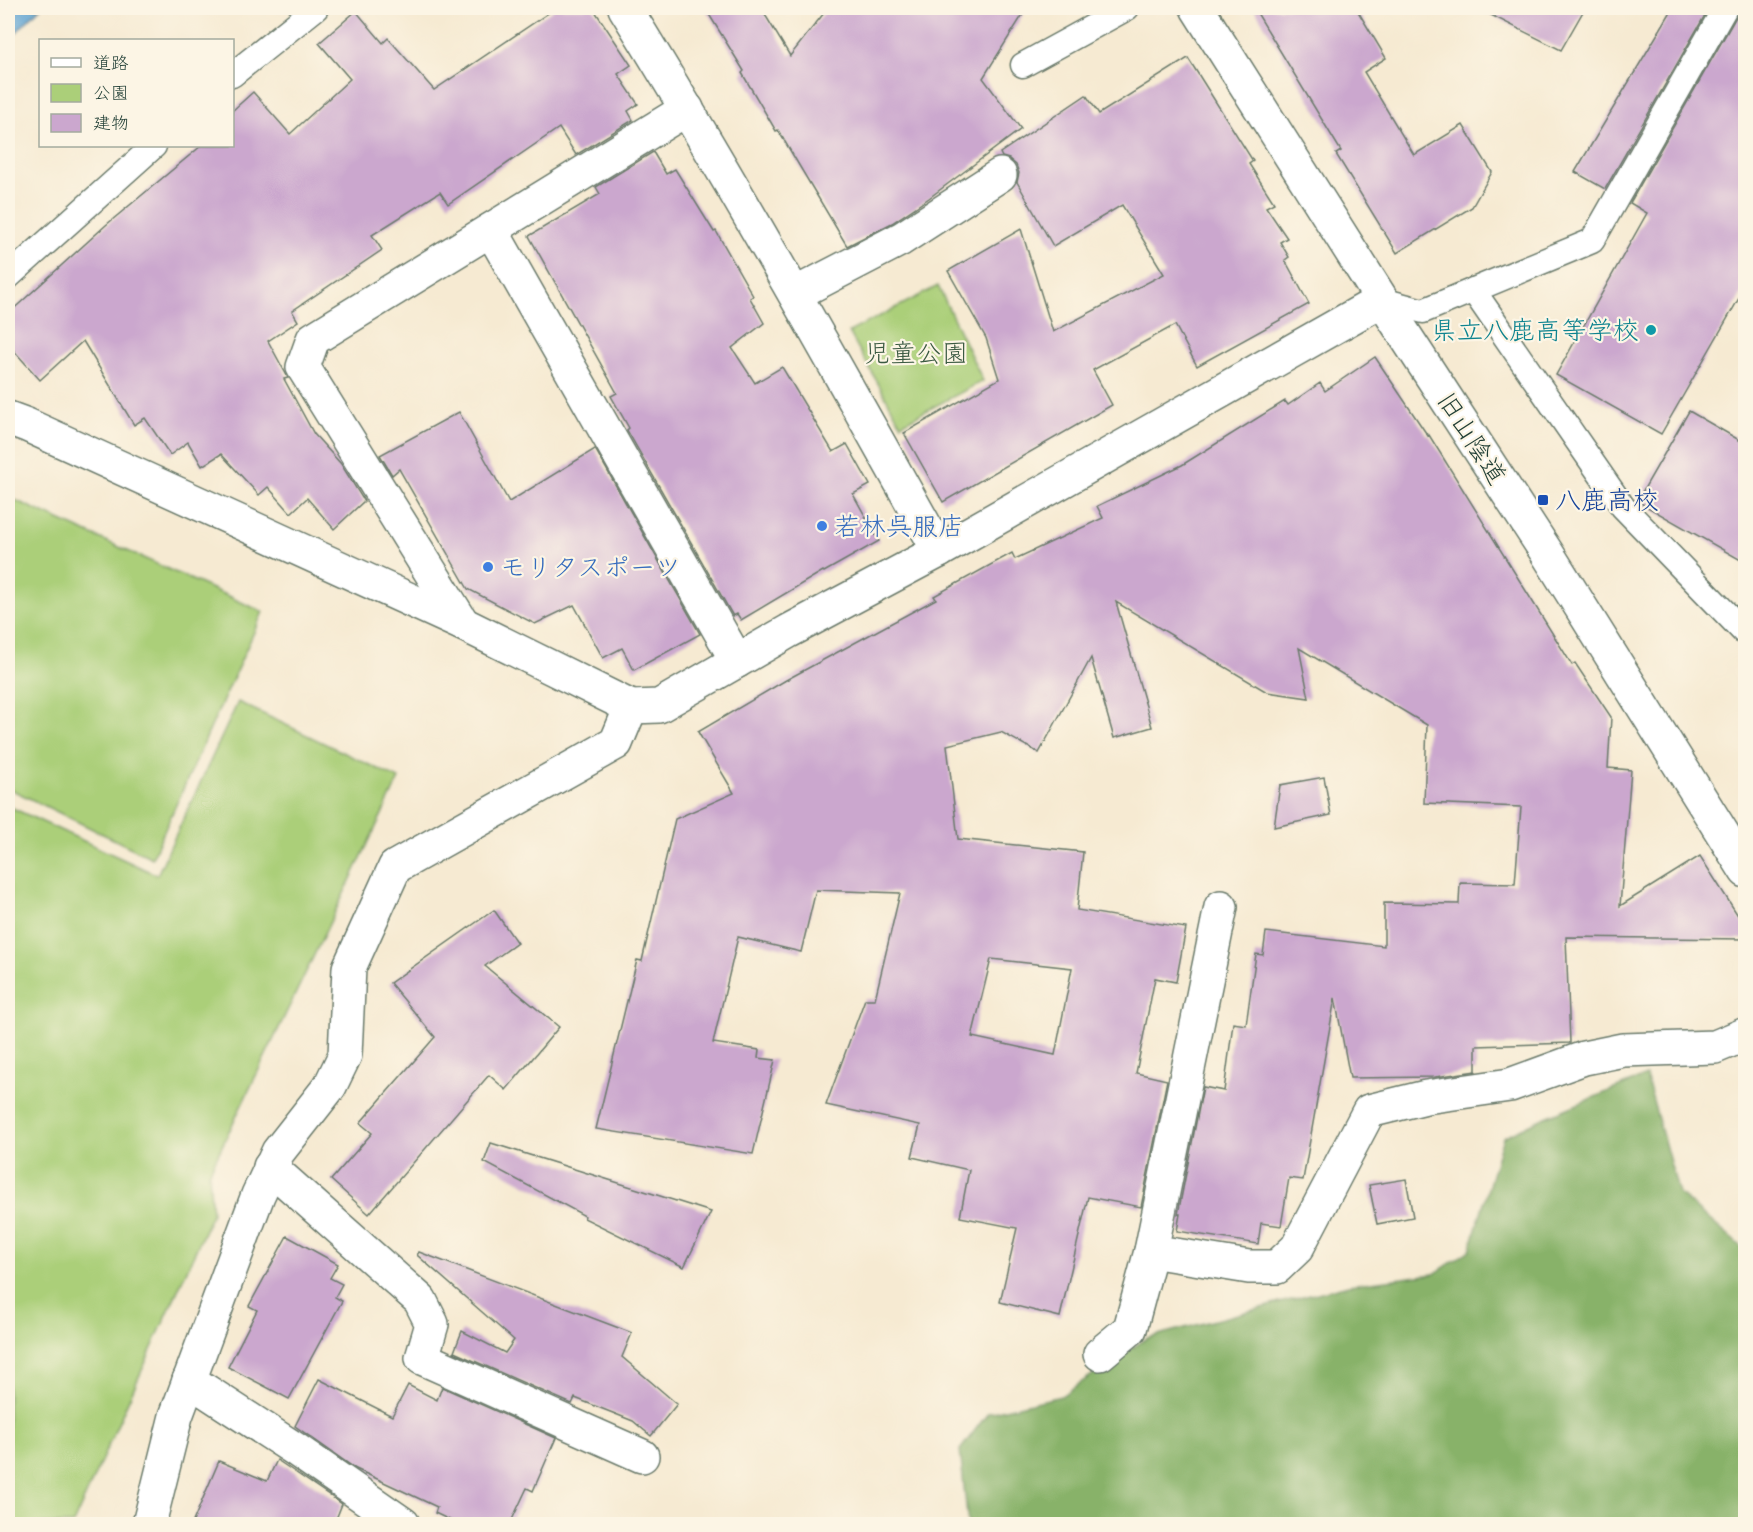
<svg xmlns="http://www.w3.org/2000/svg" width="1753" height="1532" viewBox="0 0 1753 1532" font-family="Itim,'Klee One',sans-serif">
	<rect width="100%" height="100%" fill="#fcf5e5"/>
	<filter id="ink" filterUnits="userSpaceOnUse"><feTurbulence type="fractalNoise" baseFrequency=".0167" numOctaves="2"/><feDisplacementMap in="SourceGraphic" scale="12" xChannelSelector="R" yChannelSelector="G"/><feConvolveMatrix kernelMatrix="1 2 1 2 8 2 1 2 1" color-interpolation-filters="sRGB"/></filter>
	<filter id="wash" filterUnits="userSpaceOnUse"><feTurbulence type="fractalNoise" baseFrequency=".008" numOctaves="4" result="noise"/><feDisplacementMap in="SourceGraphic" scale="24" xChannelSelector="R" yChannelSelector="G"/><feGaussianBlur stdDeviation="1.35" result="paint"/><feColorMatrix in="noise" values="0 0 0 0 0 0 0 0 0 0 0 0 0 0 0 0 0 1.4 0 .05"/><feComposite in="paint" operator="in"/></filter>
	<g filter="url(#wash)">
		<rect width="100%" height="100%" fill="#f6ead2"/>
		<g fill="#abcf79" stroke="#658656" stroke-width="1.5">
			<path d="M938 286 983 381 901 424 849 332Z"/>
			<path d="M8 497 263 612 152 858 8 788Z"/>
			<path d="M238 702 399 779 209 1173 212 1214 73 1524H8V806L157 875Z"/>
		</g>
		<path fill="#88b269" stroke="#54784e" stroke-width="1.5" d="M1646 1076 1679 1194 1745 1250V1524H968L960 1450 988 1413 1061 1396 1147 1338 1348 1285 1434 1274 1470 1250 1503 1137 1541 1119Z"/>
		<path fill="#5da2d2" stroke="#3e7083" stroke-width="1.5" d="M8 8H40L8 41Z"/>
		<g id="blocks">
			<g fill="#cba7ce" fill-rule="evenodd">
				<path d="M556 8H593L631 65 618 74 638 104 628 111 633 120 576 155 559 128 448 204 440 192 372 235 382 250 292 311 298 321 268 341 286 374 288 378 284 379 314 434 341 464 364 501 334 529 307 498 291 513 268 487 259 495 221 454 202 466 188 442 170 455 145 418 134 425 83 341 40 380 8 344V314L106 225 201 146H232V111L253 92 290 134 350 79 319 43 356 11 383 43 388 38 434 90Z"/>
				<path d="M705 8H761L790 56 828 8H1027L983 78 1021 129 929 198 892 223 847 246 778 130 776 131 742 73 744 71Z"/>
				<path d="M1254 8H1356L1386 58 1364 72 1414 155 1463 125 1492 172 1472 207 1397 253 1336 154 1341 151Z"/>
				<path d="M1477 8H1585L1561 50Z"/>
				<path d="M1673 8H1709L1605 189 1575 172Z"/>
				<path d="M1739 8H1746V286L1661 434 1556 375 1647 213 1630 203 1737 15Z"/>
				<path d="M1188 58 1253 161 1249 164 1274 203 1266 207 1287 238 1280 242 1289 257 1285 260 1309 304 1197 366 1175 325 1093 370 1112 405 943 502 904 433 999 379 986 338 948 271 1021 229 1053 332 1164 274 1122 205 1053 246 1017 182 1019 173 1016 165 1009 159 1002 157 1000 153 1086 95 1099 114Z"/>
				<path d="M653 152 666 174 675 169 714 232 716 231 753 296 750 298 764 323 732 348 755 383 782 367 833 452 847 444 870 485 853 494 879 541 824 572 823 571 741 620 737 614 733 616 627 430 629 428 611 396 617 393 529 236 600 194 596 187Z"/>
				<path d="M1375 357 1428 436 1429 435 1572 665 1575 663 1611 717 1608 768 1631 770 1620 906 1700 856 1746 928V939L1566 937 1570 1043 1476 1046V1071L1435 1077 1350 1078 1335 998 1303 1180 1289 1178 1281 1226 1261 1223 1258 1244 1177 1231 1180 1214H1178L1203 1087 1224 1091 1233 1023 1246 1025 1256 954 1263 955 1266 932 1384 946V903L1459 904 1460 883 1515 884 1521 807 1424 803 1427 725 1299 648 1309 698 1267 692 1116 602 1152 727 1114 738 1091 658 1039 753 1001 732 947 745 958 839 1083 852 1077 910 1186 928 1176 982 1155 978 1136 1073 1167 1080 1141 1207 1088 1197 1060 1317 1000 1302 1017 1228 960 1217 969 1170 912 1157 920 1125 826 1105 865 999H875L900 893 816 890 801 952 738 937 713 1043 759 1050 758 1058 775 1060 753 1154 596 1129 637 960 642 961 675 819 734 793 698 732 786 680 936 599 934 596 1012 553 1015 559 1103 518 1097 506 1182 465 1285 401 1288 405 1320 383 1325 391ZM991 959 1072 968 1055 1055 972 1037Z"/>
				<path d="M1689 411 1746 444V563L1637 501Z"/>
				<path d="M459 412 509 502 595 449 700 634 634 670 622 648 603 658 574 605 535 624 468 589 399 469 392 475 380 455Z"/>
				<path d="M1324 777 1331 815 1274 827 1280 785Z"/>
				<path d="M494 910 517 943 485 966 559 1027 506 1090 489 1075 369 1214 331 1180 372 1133 360 1123 435 1037 390 983Z"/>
				<path d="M491 1143 587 1173 711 1212 684 1267 584 1218 585 1216 484 1162Z"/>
				<path d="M1406 1179 1413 1217 1377 1224 1369 1185Z"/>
				<path d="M287 1236 338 1264 330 1278 342 1284 335 1297 342 1301 289 1399 228 1367 257 1310 249 1306Z"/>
				<path d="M419 1252 632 1333 622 1357 677 1404 651 1436 633 1421 575 1398 572 1404 454 1352 462 1331 505 1353 514 1340 417 1255Z"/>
				<path d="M319 1379 392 1416 408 1385 437 1400 442 1387 556 1438 533 1491 527 1488 510 1524H458L435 1513 437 1507 356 1469 295 1426Z"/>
				<path d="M277 1460 342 1504 334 1524H192L219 1461 267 1481Z"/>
			</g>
		</g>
	</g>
	<g filter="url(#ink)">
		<use href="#blocks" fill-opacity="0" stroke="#6a7a6b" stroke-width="1.5"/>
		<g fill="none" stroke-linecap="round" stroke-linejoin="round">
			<g stroke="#6a7a6b" stroke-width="27">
				<g id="service">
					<path d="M1023 65 1127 8"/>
					<path d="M232 75 316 8"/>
					<path d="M8 277 154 146"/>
					<path d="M1473 290 1623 507 1746 634"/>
					<path d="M1382 300 1423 311 1592 241 1725 8"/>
				</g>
			</g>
			<g stroke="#6a7a6b" stroke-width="36">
				<g id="minor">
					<path d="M625 8C735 186 837 368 939 551"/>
					<path d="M491 230 737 661"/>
					<path d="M795 294 901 239 1000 175"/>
					<path d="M8 418 27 425 463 624 631 707 659 706 789 631 939 551 1382 300"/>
					<path d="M463 624 303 367 313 339 687 109"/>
					<path d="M1221 907 1151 1251 1249 1267H1277L1297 1248 1369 1111 1426 1097 1510 1085 1584 1058 1623 1050 1715 1047 1746 1034"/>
					<path d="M270 1167 420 1300 432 1324 422 1358 642 1456"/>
					<path d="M1100 1354 1130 1329 1151 1251"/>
					<path d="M189 1380 295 1449 403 1524"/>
					<path d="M149 1524 176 1416 258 1195 278 1152 330 1086 345 1055 349 968 395 867 616 743 631 707"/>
				</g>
			</g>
			<g stroke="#6a7a6b" stroke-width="36">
				<path id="tertiary" d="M1197 8 1382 300 1547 553 1746 871"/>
			</g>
			<use href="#service" stroke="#fff" stroke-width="24"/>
			<use href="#minor" stroke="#fff" stroke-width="33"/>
			<use href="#tertiary" stroke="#fff" stroke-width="33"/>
		</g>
	</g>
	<circle fill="#0f9aa8" stroke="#fcf5e5" stroke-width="2" cx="1651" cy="330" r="6"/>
	<rect fill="#1a4fb4" stroke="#fcf5e5" stroke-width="2" x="1537" y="494" width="12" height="12" rx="3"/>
	<g fill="#3f7fe0" stroke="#fcf5e5" stroke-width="2">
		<circle cx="822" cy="526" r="6"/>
		<circle cx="488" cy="567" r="6"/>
	</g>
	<g text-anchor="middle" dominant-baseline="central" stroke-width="4.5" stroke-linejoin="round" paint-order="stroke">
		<g font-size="26" fill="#0d838f" stroke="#fcf5e5" text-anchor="end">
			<text x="1639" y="330">県立八鹿高等学校</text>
		</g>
		<g font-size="26" fill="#3b5a42" stroke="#fcf5e5">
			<text x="916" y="353">児童公園</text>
		</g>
		<g font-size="26" fill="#1f3d34" stroke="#fcf5e5">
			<text transform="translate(1472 438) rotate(57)">旧山陰道</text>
		</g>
		<g font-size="26" fill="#164399" stroke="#fcf5e5" text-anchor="start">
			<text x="1555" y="500">八鹿高校</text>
		</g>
		<g font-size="26" fill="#366cbe" stroke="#fcf5e5" text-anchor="start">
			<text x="834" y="526">若林呉服店</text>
			<text x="500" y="567">モリタスポーツ</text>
		</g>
	</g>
	<rect width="1753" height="1532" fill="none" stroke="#fcf5e5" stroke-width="30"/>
	<rect x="39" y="39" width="195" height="108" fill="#fcf5e5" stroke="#a4ab9e" stroke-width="1.5"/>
	<rect x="51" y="58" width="30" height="9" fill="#ffffff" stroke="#a4ab9e" stroke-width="1.5"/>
	<text x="93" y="69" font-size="18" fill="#1f3d34">道路</text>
	<rect x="51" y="84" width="30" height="18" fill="#abcf79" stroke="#a4ab9e" stroke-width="1.5"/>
	<text x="93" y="99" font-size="18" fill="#1f3d34">公園</text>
	<rect x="51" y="114" width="30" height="18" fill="#cba7ce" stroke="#a4ab9e" stroke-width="1.5"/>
	<text x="93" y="129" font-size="18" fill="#1f3d34">建物</text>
</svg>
